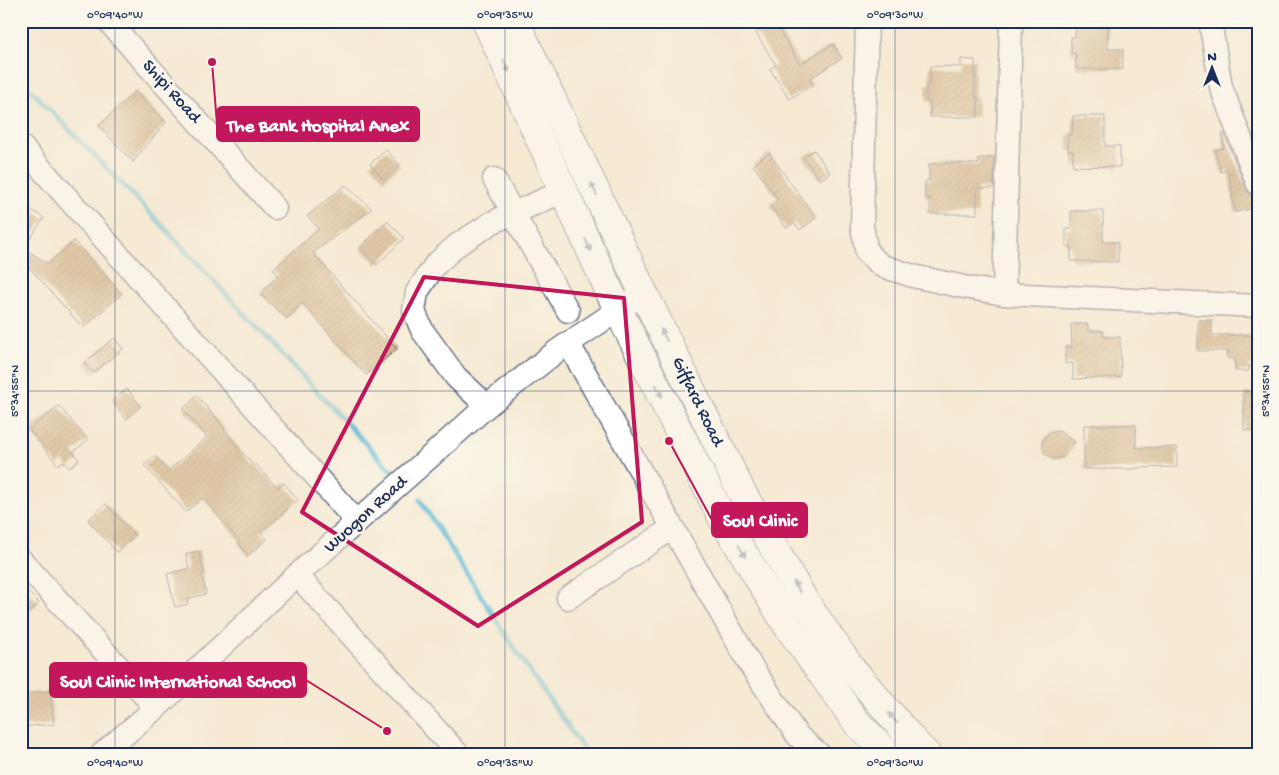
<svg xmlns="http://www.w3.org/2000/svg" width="1279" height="775" viewBox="0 0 1279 775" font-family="'Gochi Hand',sans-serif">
	<defs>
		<pattern id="building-hatch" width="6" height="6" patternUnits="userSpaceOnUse" patternTransform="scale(1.25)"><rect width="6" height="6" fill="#c6a070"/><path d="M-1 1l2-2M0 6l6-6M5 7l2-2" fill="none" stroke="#a0835f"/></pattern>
	</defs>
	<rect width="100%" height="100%" fill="#fbf7ec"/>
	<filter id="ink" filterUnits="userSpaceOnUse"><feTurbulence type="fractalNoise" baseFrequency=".02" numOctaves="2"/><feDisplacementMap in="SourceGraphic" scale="10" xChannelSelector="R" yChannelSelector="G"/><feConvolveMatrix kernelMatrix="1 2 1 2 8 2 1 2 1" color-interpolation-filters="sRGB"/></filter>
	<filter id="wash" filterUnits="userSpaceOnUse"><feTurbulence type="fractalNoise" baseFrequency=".0096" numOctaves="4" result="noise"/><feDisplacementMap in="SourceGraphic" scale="20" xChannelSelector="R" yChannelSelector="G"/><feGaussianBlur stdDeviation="1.12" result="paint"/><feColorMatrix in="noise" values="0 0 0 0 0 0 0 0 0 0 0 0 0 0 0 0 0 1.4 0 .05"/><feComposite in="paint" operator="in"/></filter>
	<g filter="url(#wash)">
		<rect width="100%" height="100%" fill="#f5ead3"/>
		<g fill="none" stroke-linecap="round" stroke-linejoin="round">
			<g stroke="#53b6d2" stroke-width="5">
				<path d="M21 80 155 218 396 476"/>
				<path d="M420 500 518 654 587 754"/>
			</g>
		</g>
		<g id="blocks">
			<g fill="url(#building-hatch)">
				<path d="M1076 21H1108V49H1123V69H1076V54L1071 53V37H1075Z"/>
				<path d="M774 22 800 64 833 44 842 58 809 79 813 85 789 99 770 69 776 65 756 33Z"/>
				<path d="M961 59 975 60V97H978V117H930V102L926 101V84H930V66L961 67Z"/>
				<path d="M135 91 166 122 133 162 99 126Z"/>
				<path d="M1073 116H1105V146H1120V167L1073 166V151H1068V134H1072Z"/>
				<path d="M1224 133 1246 189 1249 194 1254 196 1256 208 1235 212 1228 170 1221 172 1215 150 1224 148 1222 134Z"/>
				<path d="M386 150 400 165 384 180 370 164Z"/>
				<path d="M814 150 830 173 820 180 803 157Z"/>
				<path d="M769 153 816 218 800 230 794 223 786 228 770 205 778 199 753 165Z"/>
				<path d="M978 158H994V188H977V214H930V198H925V181H929V164L955 163 979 164Z"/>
				<path d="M345 185 372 209 313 253 397 349 366 375 302 303 287 319 260 294 278 275 273 269 319 229 307 216Z"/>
				<path d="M21 203 44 218 24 248 48 264 74 241 122 294 83 328 21 258Z"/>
				<path d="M1071 211H1103V242H1118V262L1071 261V246H1066V229H1071Z"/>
				<path d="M387 221 404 238 377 265 360 248Z"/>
				<path d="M1198 320H1212V335H1257L1256 366H1249V371H1235V359H1228V351H1198Z"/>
				<path d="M1071 324H1088V331H1103L1104 337H1120L1121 377 1073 379V363L1065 364V347H1072Z"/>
				<path d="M114 338 123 349 93 373 84 363Z"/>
				<path d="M127 389 141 406 126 419 112 401Z"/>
				<rect x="1244" y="393" width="14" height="37"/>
				<path d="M197 396 225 429 224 430 254 466 256 464 277 488 284 483 298 500 261 532 267 539 248 556 238 543 240 542 203 498 186 512 144 465 155 456 168 471 207 437 183 409Z"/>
				<path d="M59 406 88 440 73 452 79 460 69 468 63 461 58 465 29 430Z"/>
				<path d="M1084 425H1136V448L1177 447V467L1136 468V469H1084Z"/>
				<path d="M1059 431 1075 442 1064 457 1053 459 1044 453 1042 442 1049 433Z"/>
				<path d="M106 504 135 536 117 552 88 520Z"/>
				<path d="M199 551 204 574 202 575 206 594 187 599 188 604 175 607 167 574 189 569 186 554Z"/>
				<path d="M21 585 39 603 21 620Z"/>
				<path d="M50 691 54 724 21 727V694Z"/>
			</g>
		</g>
	</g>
	<g filter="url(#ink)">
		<use href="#blocks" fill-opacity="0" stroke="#677087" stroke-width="1"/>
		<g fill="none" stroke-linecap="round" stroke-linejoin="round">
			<g stroke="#677087" stroke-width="25">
				<g id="minor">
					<path d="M108 21 275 208"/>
					<path d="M867 21 862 226 867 253 882 266 913 276 964 287 1004 294 1258 306"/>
					<path d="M1210 21 1221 87 1258 184"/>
					<path d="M21 146 357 522"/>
					<path d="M494 179 568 311"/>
					<path d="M1004 294 1011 21"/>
					<path d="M568 343 751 666 797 735 819 754"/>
					<path d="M487 406 456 377 422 330 414 311 417 292 435 265 457 245 493 222 564 191"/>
					<path d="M21 560 156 708"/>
					<path d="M297 575 458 754"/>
					<path d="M568 598 672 528"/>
					<path d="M102 754 156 708 297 575 487 406 557 351 618 310 644 294"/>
				</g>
			</g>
			<g stroke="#677087" stroke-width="30">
				<g id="major">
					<path d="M486 21 618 310 724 521 787 625 857 723 888 754"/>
					<path d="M515 21 644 294 741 491 805 602 851 668 914 742 926 754"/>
				</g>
			</g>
			<use href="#minor" stroke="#fff" stroke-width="22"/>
			<use href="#major" stroke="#fff" stroke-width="28"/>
		</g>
		<defs><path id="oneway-solid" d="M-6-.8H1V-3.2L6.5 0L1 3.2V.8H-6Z" transform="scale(1.25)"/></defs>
		<g fill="#8d97ae">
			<use href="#oneway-solid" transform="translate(506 66) rotate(65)"/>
			<use href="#oneway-solid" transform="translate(594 189) rotate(-115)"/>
			<use href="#oneway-solid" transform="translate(588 245) rotate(65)"/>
			<use href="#oneway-solid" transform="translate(664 335) rotate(-116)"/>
			<use href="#oneway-solid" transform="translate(659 391) rotate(63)"/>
			<use href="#oneway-solid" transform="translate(742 551) rotate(59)"/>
			<use href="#oneway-solid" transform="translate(797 587) rotate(-120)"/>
			<use href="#oneway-solid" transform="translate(893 718) rotate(-130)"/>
		</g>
	</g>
	<path d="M0 0H1279V775H0ZM424 277 624 298 642 522 478 626 302 512Z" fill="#f5ead3" fill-opacity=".55" fill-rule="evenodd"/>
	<path fill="none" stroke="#c2185b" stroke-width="4" stroke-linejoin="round" d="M424 277 624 298 642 522 478 626 302 512Z"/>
	<path fill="none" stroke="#1b2f5e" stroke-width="1" stroke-opacity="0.45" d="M115 21V754M505 21V754M895 21V754M21 391H1258"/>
	<g text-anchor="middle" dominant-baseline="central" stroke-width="5" stroke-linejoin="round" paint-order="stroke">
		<g font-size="18" fill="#1b2f5e" stroke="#fbf7ec">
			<text transform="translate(171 92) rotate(48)">Shipi Road</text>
			<text transform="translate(697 402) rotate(64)">Giffard Road</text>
			<text transform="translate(366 515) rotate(-42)">Wuogon Road</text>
		</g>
	</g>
	<path fill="none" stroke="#c2185b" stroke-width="2" d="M212 62L217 124M669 441L712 520M387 731L306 680"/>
	<g fill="#c2185b" stroke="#fbf7ec" stroke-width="2">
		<circle cx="212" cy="62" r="5"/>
		<circle cx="669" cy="441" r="5"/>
		<circle cx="387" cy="731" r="5"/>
	</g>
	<g fill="#c2185b" stroke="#c2185b" stroke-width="2">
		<rect x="217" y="107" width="202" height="34" rx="5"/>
		<rect x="712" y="503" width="95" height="34" rx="5"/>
		<rect x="50" y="663" width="256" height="34" rx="5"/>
	</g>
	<g font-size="19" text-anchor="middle" font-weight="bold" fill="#fff">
		<text x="318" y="131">The Bank Hospital Anex</text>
		<text x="760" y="526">Soul Clinic</text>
		<text x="178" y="687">Soul Clinic International School</text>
	</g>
	<rect width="1279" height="775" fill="none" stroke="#fbf7ec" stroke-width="55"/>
	<g transform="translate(1212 68)" stroke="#fbf7ec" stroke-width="4" paint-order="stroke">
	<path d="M0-4L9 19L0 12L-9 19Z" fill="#1b2f5e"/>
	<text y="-8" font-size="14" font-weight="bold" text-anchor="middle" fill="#1b2f5e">N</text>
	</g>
	<rect x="28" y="28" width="1224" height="720" fill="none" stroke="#1b2f5e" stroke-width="2"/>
	<g font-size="12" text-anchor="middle" fill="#1b2f5e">
		<text x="115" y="18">0°09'40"W</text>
		<text x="505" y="18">0°09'35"W</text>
		<text x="895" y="18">0°09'30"W</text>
		<text transform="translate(14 391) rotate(-90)" y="4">5°34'55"N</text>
		<text transform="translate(1265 391) rotate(-90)" y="4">5°34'55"N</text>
		<text x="115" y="766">0°09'40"W</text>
		<text x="505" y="766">0°09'35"W</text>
		<text x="895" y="766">0°09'30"W</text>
	</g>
</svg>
